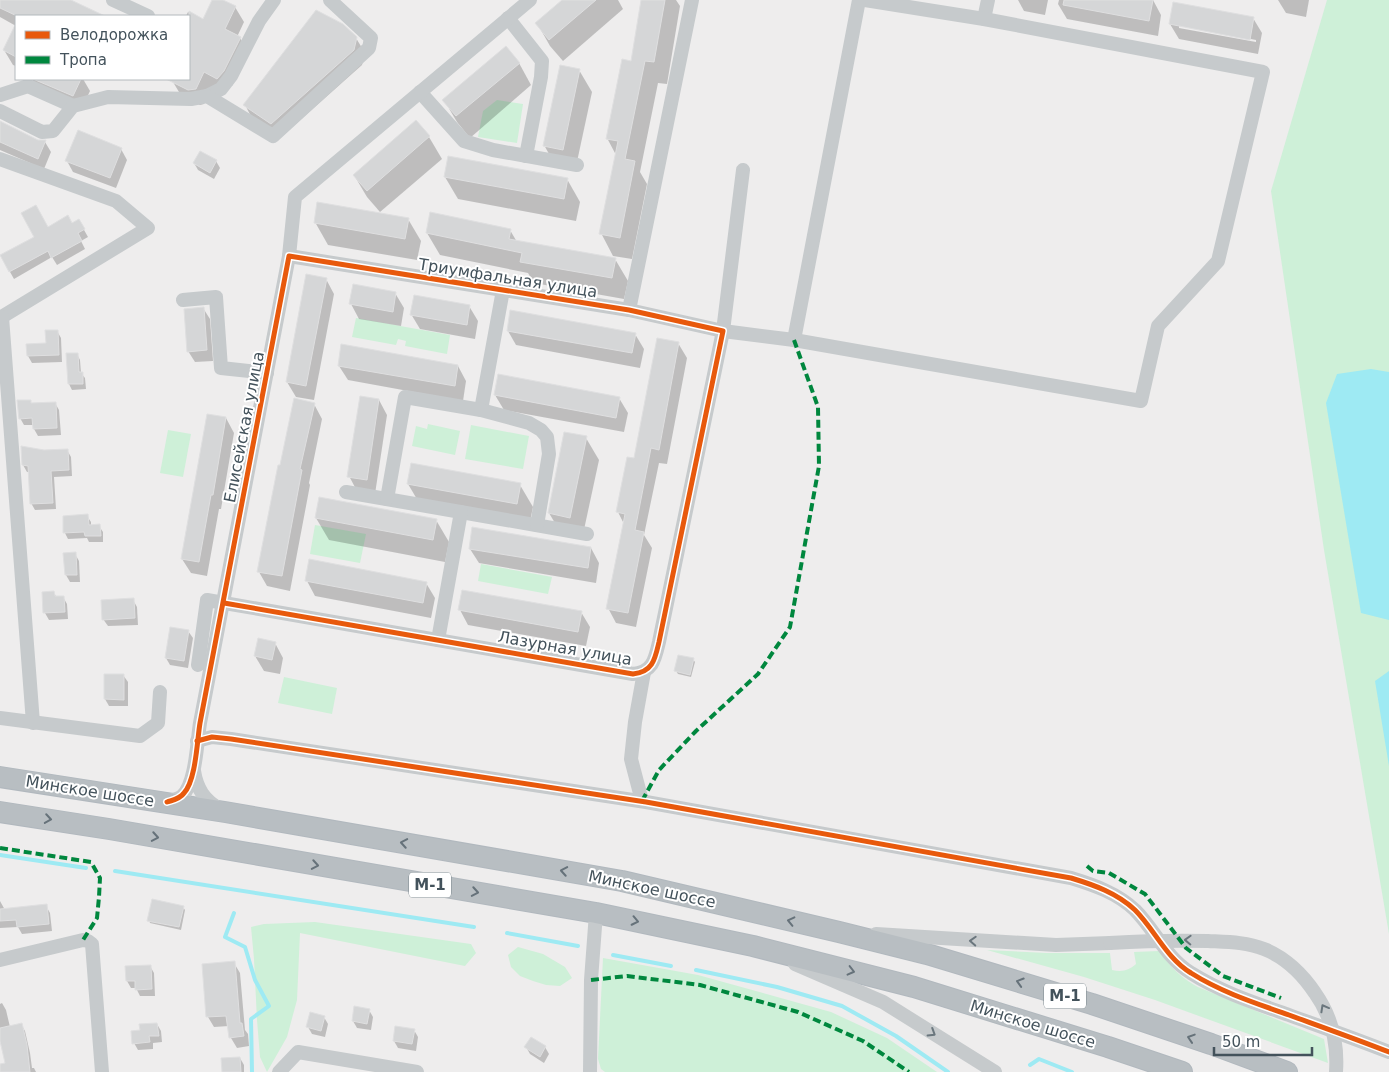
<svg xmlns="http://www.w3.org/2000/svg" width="1389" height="1072" viewBox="0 0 1389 1072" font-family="'DejaVu Sans',sans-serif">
	<rect width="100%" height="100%" fill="#eeeded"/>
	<g fill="#cef0d8">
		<path d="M1327 0H1389V934L1324 550 1271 191Z"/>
		<path d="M497 100 523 104 517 143 478 137 483 111Z"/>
		<path d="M356 318 450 335 447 354 405 346 406 341 398 339 396 345 352 337Z"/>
		<path d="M428 424 460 431 455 455 412 446 416 426 427 429Z"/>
		<path d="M471 425 529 436 523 469 465 459Z"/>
		<path d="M168 430 191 434 183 477 160 473Z"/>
		<path d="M315 525 366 534 360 563 310 554Z"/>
		<path d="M481 564 552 577 548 594 478 581Z"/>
		<path d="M284 677 337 688 332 714 278 703Z"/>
		<path d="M315 922 471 944 476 953 465 966 300 933 297 1000 287 1037 267 1072 260 1057 257 1020 254 959 251 927 264 924Z"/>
		<path d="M518 947 543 954 565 967 572 978 560 986 546 985 533 981 520 976 511 967 508 955Z"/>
		<path d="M987 950 1047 953H1110L1112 970C1122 972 1128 971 1136 964L1134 952 1159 951C1172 968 1180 977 1198 987L1324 1039 1328 1063 1155 1000 1084 977Z"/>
		<path d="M603 958 698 975 831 1012 887 1038 937 1072H605L601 1069 598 1059Z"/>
	</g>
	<g fill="#9eeaf3">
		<path d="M1371 369 1389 372V620L1361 613 1326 403 1337 374Z"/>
		<path d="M1389 671V766L1375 681Z"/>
	</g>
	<g fill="#0003" fill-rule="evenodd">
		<path d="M0 0H68L102 16H16V26L0 17Z"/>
		<path d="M214 0H220L235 7 244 22 237 37 240 38 249 53 232 86H213L204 104 200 105 182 97 173 82 175 79H189V16H186L188 12 204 21Z"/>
		<path d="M564 0H618L623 9 563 61 550 46 537 23Z"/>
		<path d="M642 0H676L680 6 667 84 658 83 640 172 647 184 632 259 613 256 601 233 616 155 607 138 632 62Z"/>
		<path d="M1018 0H1048L1045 15 1024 11Z"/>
		<path d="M1059 0H1153L1161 15 1158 36 1067 19 1058 4Z"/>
		<path d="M1278 0H1309L1306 17 1286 13Z"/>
		<path d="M1253 18 1262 33 1258 54 1179 39 1170 24ZM1179 25 1256 40V42L1179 28Z"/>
		<path d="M16 26V66L13 65 4 50Z"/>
		<path d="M356 38 365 53 362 65 280 138 253 120 245 105Z"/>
		<path d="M519 63 531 85 470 138 457 122 444 100Z"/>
		<path d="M579 70 592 92 575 171 557 168 544 145Z"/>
		<path d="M32 79H83L90 91 81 110 34 83Z"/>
		<path d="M0 122 38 141 45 142 51 152 44 169 0 150Z"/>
		<path d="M416 122 429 137 442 159 380 212 367 197 354 175Z"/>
		<path d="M121 149 127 160 116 188 73 172 67 161Z"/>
		<path d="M216 161 220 168 214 179 198 170 194 163Z"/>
		<path d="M445 177 567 179 580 202 576 221 458 199Z"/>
		<path d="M408 219 421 241 417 260 328 245 315 222Z"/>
		<path d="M79 221 88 237 81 241 85 249 57 265 52 257 14 279 1 256 36 237 48 228 72 225Z"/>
		<path d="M510 230 517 242 615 259 628 281 624 299 534 283 528 273 440 255 427 233Z"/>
		<path d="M326 279 334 294 314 400 296 397 287 382Z"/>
		<path d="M395 293 404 308 401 326 359 319 351 304Z"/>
		<path d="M469 306 478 321 475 339 420 329 411 314Z"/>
		<path d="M203 308 210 319 213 361 195 362 188 351Z"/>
		<path d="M57 331 61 338 62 362 32 363 28 356 47 344Z"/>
		<path d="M508 331 635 334 644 349 640 368 516 345Z"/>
		<path d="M678 343 687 358 667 464 659 463 644 535 652 548 636 627 616 623 608 608 624 524 618 512Z"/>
		<path d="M77 354 80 360 81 373 85 378 86 389 72 390 69 384 68 355Z"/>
		<path d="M339 366H458L466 381 463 401 348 380Z"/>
		<path d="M495 395 619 398 628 413 624 432 504 410Z"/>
		<path d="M379 400 387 415 375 494 357 491 349 476Z"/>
		<path d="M30 401 32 404 55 403 59 410 61 435 38 436 34 429V425H24L20 418Z"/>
		<path d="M314 404 322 419 309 483 310 485 290 591 267 586 259 572 281 467Z"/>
		<path d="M226 418 234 433 221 509H219L207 576 191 573 182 559Z"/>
		<path d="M586 438 599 460 582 539 562 535 549 513Z"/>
		<path d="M67 450 71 457 72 476 54 477 56 509 35 510 31 503 30 472H27L23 465 43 452Z"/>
		<path d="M408 484 520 485 533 507 529 526 421 506Z"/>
		<path d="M87 516 91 522V526H99L103 532V542H89L87 538 68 539 65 533Z"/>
		<path d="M316 518 436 520 449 542 445 562 329 540Z"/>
		<path d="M591 548 599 563 596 583 479 563 470 549Z"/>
		<path d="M65 554H75L79 561 80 582H70L66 575Z"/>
		<path d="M307 581 426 583 435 598 431 618 315 596Z"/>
		<path d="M44 593H54L57 598 63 597 67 604 68 619 49 620 45 613Z"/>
		<path d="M133 600 137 607 138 625 108 626 103 619Z"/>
		<path d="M460 610 581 612 590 627 586 646 468 625Z"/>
		<path d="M188 631 193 638 188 668 170 665 166 658Z"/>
		<path d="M275 643 283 658 280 674 264 671 255 656Z"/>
		<path d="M693 659 695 662 691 677 678 674 676 671Z"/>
		<path d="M123 675 128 682V706H109L105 699Z"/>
		<path d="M0 901 5 910 46 906 50 913 52 931 22 934 18 927 0 928Z"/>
		<path d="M183 907 185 910 181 930 150 923 149 920Z"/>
		<path d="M234 963 240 973 245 1030 248 1034 249 1046 237 1048 231 1038 229 1026 214 1027 208 1017Z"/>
		<path d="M150 966 154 973 155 996H140L136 988H131L127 981V967Z"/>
		<path d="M2 1003 6 1010 10 1027 21 1024 25 1031 30 1053 32 1068H34L36 1072H4L7 1064 0 1036V1004Z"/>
		<path d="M369 1010 373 1017 371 1030 357 1028 353 1021Z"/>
		<path d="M324 1017 328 1024 325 1037 312 1034 308 1027Z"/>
		<path d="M157 1024 161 1031 162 1042 153 1043V1049L138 1050 134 1043Z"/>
		<path d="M414 1030 418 1037 416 1051 398 1048 394 1041Z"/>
		<path d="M526 1047H545L549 1054 544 1063 530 1054Z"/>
		<path d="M240 1058 244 1065V1072H223Z"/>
	</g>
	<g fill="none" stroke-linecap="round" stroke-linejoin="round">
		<g stroke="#9eeaf3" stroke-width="4">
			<path d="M0 855 86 868"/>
			<path d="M115 871 474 927"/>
			<path d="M234 913 225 937 245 947 255 980 269 1006 251 1019 252 1072"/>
			<path d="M507 933 578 946"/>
			<path d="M613 955 671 966"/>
			<path d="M696 970 777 987 842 1006 896 1036 948 1072"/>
			<path d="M1030 1065 1039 1059 1072 1072"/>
		</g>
	</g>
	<g fill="#d5d6d7" stroke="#dfdfe0">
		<path d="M0 0H71L105 16H17L0 8Z"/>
		<path d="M212 0H223L236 6 225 29 241 37 224 71 217 79 204 72 196 89 188 90 166 79H189V11L203 19Z"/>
		<path d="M562 0H596L549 40 535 23Z"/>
		<path d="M641 0H665L654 62 645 61 625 159 635 161 620 238 599 234 618 141 606 139 622 59 631 61Z"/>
		<path d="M1064 0H1153L1149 21 1063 5Z"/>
		<path d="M1173 2 1254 17 1250 40 1169 24Z"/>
		<path d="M316 10 343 24 357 37 354 50 271 124 243 105Z"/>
		<path d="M16 23V57L3 50Z"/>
		<path d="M506 46 520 63 456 116 442 100Z"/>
		<path d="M560 65 580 69 563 150 543 146Z"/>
		<path d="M33 79H81L73 96Z"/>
		<path d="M416 120 430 136 367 191 353 175Z"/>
		<path d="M0 121 38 140H46L38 159 0 142Z"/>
		<path d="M78 130 122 148 110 178 65 161Z"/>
		<path d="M200 151 217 160 210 173 193 163Z"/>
		<path d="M448 156 568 178 564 199 444 177Z"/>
		<path d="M317 202 409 218 405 239 314 223Z"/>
		<path d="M36 205 48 227 68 215 72 223 79 219 85 229 78 233 82 241 51 258 48 251 9 272 0 255 34 237 21 213Z"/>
		<path d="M430 212 511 229 509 239 616 258 612 278 520 262 522 253 426 233Z"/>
		<path d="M306 274 327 278 306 386 286 382Z"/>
		<path d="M353 284 396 292 393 312 349 304Z"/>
		<path d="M414 295 470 305 467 325 410 315Z"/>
		<path d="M204 307 207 350 187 352 184 309Z"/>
		<path d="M510 310 636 333 632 353 507 331Z"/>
		<path d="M45 330H58L59 355 27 356 26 344 46 343Z"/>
		<path d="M657 338 679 342 659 450 651 448 635 530 644 532 628 613 606 609 625 514 616 512 627 457 634 458Z"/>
		<path d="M341 344 458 365 455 386 338 366Z"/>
		<path d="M66 353H78L79 372H83V384H68Z"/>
		<path d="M498 374 620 397 616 418 494 395Z"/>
		<path d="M360 396 379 399 367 480 347 477Z"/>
		<path d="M294 398 315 403 300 469 302 470 282 576 257 572 278 465H280Z"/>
		<path d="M17 400H31V403L56 402 57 428 33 429 32 418 19 419Z"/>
		<path d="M207 414 226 417 213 495H211L199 562 181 559Z"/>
		<path d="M564 432 587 436 570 518 548 513Z"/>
		<path d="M21 446 44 450 68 449 69 470 51 471 53 503 30 504 28 466 22 465Z"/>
		<path d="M411 463 521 483 517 504 407 484Z"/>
		<path d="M319 497 437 519 433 540 315 518Z"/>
		<path d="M88 514 89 525 100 524 101 536H85L84 532 63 533V516Z"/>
		<path d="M472 527 591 547 588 568 469 549Z"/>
		<path d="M76 552 77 575H65L63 553Z"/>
		<path d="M309 559 427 582 423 603 305 581Z"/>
		<path d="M462 590 582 611 578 632 458 610Z"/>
		<path d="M54 591 55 596H64L65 612 43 613 42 592Z"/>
		<path d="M134 598 135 618 102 620 101 600Z"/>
		<path d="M170 627 189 630 184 661 165 658Z"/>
		<path d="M258 638 276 642 272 660 254 656Z"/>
		<path d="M678 655 694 658 690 675 674 671Z"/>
		<path d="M104 674H124V700L104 699Z"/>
		<path d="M152 899 184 906 179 927 147 921Z"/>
		<path d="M47 904 49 924 17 927 16 920 0 921V909Z"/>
		<path d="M235 961 240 1023H242L244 1036 229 1038 226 1016 206 1017 202 964Z"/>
		<path d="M151 965 152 989 135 990V981H126L125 966Z"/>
		<path d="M354 1006 370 1009 367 1024 352 1021Z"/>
		<path d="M310 1012 325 1016 321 1031 306 1027Z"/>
		<path d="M22 1023 27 1045 30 1072H0V1064L5 1063 0 1041V1028Z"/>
		<path d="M157 1023 159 1036H149L150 1042 132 1044 131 1031 140 1030 139 1024Z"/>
		<path d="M395 1026 415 1029 412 1044 393 1041Z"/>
		<path d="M531 1037 546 1046 540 1057 524 1047Z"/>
		<path d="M240 1057 241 1072H222L221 1058Z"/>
	</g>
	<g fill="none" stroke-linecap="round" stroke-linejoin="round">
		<g stroke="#b1b8be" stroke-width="22">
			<g id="highway">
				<path d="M0 777 225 812 622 881 839 932 927 954 1092 1004 1211 1044 1287 1072"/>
				<path d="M0 812 109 829 596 913 753 946 914 987 1108 1047 1182 1072"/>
			</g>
		</g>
		<g stroke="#c6cacc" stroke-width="14">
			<path d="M113 0 148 16"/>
			<path d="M508 18 542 61 541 77 526 156"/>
			<path d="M984 19 988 0"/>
			<path d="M420 92 464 141 493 150 577 165"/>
			<path d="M0 95 28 86 73 106"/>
			<path d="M207 96 221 89 231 76 259 21 274 0"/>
			<path d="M0 111 42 132 53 131 73 106 108 97 191 99 207 96 273 136 369 48 371 38 330 0"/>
			<path d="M0 159 116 201 148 228 0 318"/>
			<path d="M289 256 629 310 723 331 794 340 1141 401 1158 326 1218 261 1263 72 984 19 865 0"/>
			<path d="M183 300 216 297 221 368 267 373"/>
			<path d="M629 310 692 0"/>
			<path d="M2 317 33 723"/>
			<path d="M794 340 859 0"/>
			<path d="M481 410 503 290"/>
			<path d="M346 492 587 534"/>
			<path d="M387 499 405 397 481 410 529 423 541 430 547 437 549 454 537 525"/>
			<path d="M438 640 461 512"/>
			<path d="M198 665 207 600 633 674C653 672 655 659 659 642L723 331 743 170"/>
			<path d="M0 718 140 736 158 723 160 692"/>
			<path d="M197 741 212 737 231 739 646 802 1071 878C1094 885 1117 893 1135 910 1155 930 1166 958 1191 973 1221 992 1255 1003 1289 1015 1322 1027 1356 1039 1389 1052"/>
			<path d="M194 771C197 789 204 800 220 809"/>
			<path d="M642 801 631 759 635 722 644 672"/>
			<path d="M167 802C172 800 178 799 182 796 196 784 197 741 200 723L289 256 295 197 530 0"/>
			<path d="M876 934 1056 945 1110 943"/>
			<path d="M0 960 83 940 88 941 92 944 102 1072"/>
			<path d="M795 964 883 1002 995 1072"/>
			<path d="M279 1072 298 1052 417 1072"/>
			<path d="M590 1072 591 980 596 913"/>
		</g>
		<use href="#highway" stroke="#b8bec2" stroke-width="20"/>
		<path stroke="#c6cacc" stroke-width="14" d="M1110 943C1143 941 1175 940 1208 941 1228 942 1246 942 1264 949 1285 957 1303 975 1315 993 1332 1017 1338 1043 1336 1072"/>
		<g stroke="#00873e" stroke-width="4" stroke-dasharray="8 4" stroke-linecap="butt">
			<path d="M642 801 659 770 696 731 758 674 790 627 819 466 818 407 794 340"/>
			<path d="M0 848 91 862 100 878 99 897 97 918 83 940"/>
			<path d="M1087 866 1093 871 1109 873 1145 894 1186 948 1223 976 1281 998"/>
			<path d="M591 980 627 976 700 985 798 1012 863 1041 909 1072"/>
		</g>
		<g stroke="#fff" stroke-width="8">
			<g id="cycleway">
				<path d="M197 741 212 737 231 739 646 802 1071 878C1094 885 1117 893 1135 910 1155 930 1166 958 1191 973 1221 992 1255 1003 1289 1015 1322 1027 1356 1039 1389 1052"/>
				<path d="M167 802C173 800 180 799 184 793 196 780 197 741 200 723L289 256 629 310 723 331 659 642C655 659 653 672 633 674L224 603"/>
			</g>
		</g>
		<use href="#cycleway" stroke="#e8590c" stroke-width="5"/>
	</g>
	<defs><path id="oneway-chevron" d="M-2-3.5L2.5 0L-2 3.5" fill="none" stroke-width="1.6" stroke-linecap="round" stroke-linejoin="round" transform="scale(1.25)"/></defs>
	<g stroke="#66727a">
		<use href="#oneway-chevron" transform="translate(48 819) rotate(9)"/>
		<use href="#oneway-chevron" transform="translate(155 837) rotate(10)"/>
		<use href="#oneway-chevron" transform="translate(404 843) rotate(-170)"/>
		<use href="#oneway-chevron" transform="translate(315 865) rotate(10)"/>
		<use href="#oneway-chevron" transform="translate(564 871) rotate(-170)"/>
		<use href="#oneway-chevron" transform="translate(475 892) rotate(10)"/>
		<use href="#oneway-chevron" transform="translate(635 921) rotate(12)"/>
		<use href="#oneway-chevron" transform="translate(791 921) rotate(-167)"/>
		<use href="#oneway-chevron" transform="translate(851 971) rotate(14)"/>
		<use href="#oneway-chevron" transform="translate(1020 982) rotate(-163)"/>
		<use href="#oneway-chevron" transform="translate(1191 1038) rotate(-162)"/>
	</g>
	<g stroke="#6a767d">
		<use href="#oneway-chevron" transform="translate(1188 940) rotate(-178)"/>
		<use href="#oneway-chevron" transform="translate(973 941) rotate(-177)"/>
		<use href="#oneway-chevron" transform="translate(1324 1008) rotate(-119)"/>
		<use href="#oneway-chevron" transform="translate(932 1033) rotate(32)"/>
	</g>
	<g text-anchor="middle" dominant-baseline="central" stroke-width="4" stroke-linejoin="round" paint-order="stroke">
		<g fill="#fff" stroke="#7b868c" stroke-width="1">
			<rect x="409" y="872.5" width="42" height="25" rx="4"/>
			<rect x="1044" y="983.5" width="42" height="25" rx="4"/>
		</g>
		<g font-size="15" font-weight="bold" fill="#43525b">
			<text x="430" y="885">М-1</text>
			<text x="1065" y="996">М-1</text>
		</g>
		<g font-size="16" fill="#43525b" stroke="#fff">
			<text transform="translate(508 278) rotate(9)">Триумфальная улица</text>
			<text transform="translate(244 427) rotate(-79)">Елисейская улица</text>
			<text transform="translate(565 648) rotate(10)">Лазурная улица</text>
			<text transform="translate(90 791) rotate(9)">Минское шоссе</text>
			<text transform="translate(652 889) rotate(12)">Минское шоссе</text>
			<text transform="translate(1033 1024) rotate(17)">Минское шоссе</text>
		</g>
	</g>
	<rect x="15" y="15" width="175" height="65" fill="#ffffff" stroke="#b4babd"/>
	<rect x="25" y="31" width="25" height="8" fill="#e8590c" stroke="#b4babd"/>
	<text x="60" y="40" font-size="15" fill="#43525b">Велодорожка</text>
	<rect x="25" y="56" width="25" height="8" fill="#00873e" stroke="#b4babd"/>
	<text x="60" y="65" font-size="15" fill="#43525b">Тропа</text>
	<path d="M1214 1047v8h98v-8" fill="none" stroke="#43525b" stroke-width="2.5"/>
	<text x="1222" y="1047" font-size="15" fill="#43525b" stroke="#ffffff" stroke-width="4" paint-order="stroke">50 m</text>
</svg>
